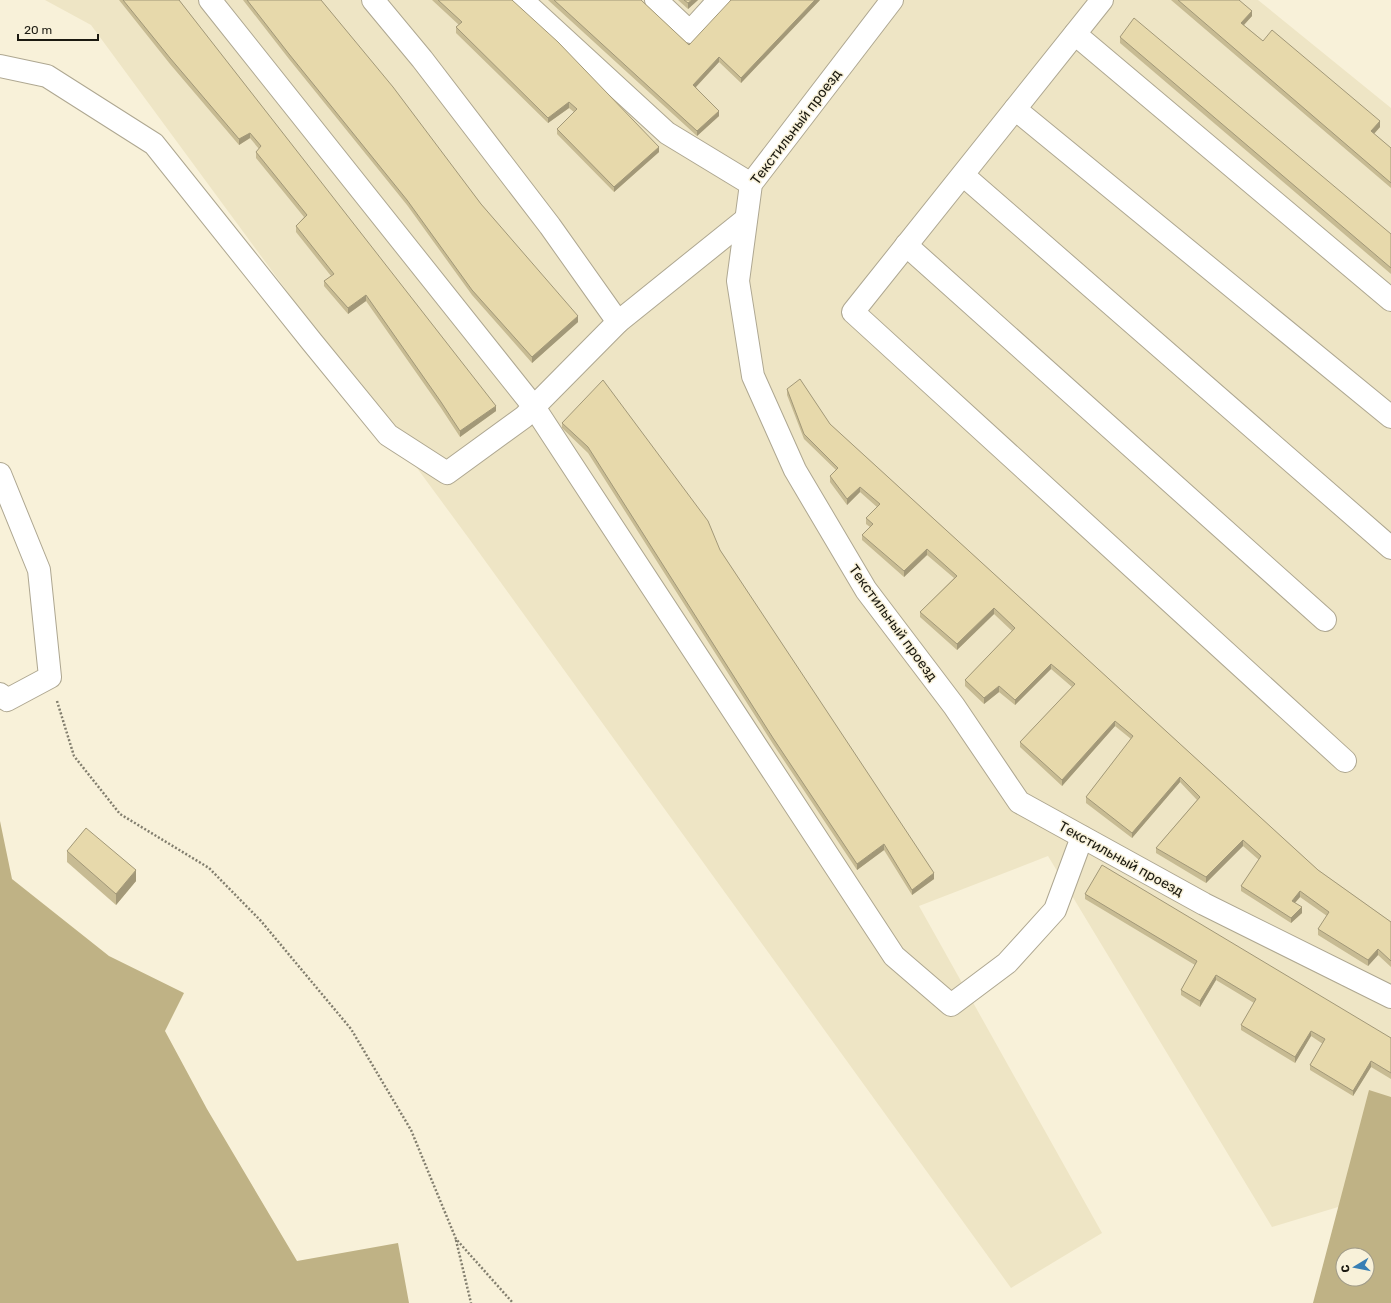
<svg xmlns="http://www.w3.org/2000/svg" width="1391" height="1303" viewBox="0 0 1391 1303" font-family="Rubik,sans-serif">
	<rect width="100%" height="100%" fill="#f8f1d9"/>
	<path fill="#eee5c5" d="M45 0H1258L1391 108V1191L1272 1227 1048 856 919 906 1102 1233 1011 1288 470 540 91 25Z"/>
	<g fill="#bfb285" fill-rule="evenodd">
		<path d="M0 821 12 879 109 956 184 993 165 1031 207 1109 297 1261 398 1243 409 1303H0Z"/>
		<path d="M1369 1090 1391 1097V1303H1313ZM1343 1255H1367V1279H1343Z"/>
	</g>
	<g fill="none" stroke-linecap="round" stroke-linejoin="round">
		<g stroke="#aea791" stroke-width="24">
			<g id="minor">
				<path d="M210 0 534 407 894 956 951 1005 1007 963 1055 910 1082 837"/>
				<path d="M373 0 422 59 550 226 618 322"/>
				<path d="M522 0 667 133 751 184"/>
				<path d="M656 0 690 32 719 0"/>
				<path d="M892 0 751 184 738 281 753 376 795 470 866 590 954 706 1019 802 1204 904 1391 997"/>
				<path d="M1102 0 853 312 1345 761"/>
				<path d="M1075 34 1391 300"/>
				<path d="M0 66 47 76 154 144 312 342 388 435 447 473 524 417 618 322 746 219"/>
				<path d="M1015 109 1391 417"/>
				<path d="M963 175 1391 548"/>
				<path d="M906 245 1325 620"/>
				<path d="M0 474 39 570 50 677 7 700 0 694"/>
			</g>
		</g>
		<g stroke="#827e6e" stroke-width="2.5" stroke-dasharray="2 2" stroke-linecap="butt">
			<path d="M57 701 74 756 120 814 209 868 261 921 351 1029 411 1130 456 1239 513 1303"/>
			<path d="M456 1240 471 1303"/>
		</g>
		<use href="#minor" stroke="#fff" stroke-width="22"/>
	</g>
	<g fill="#c7bb93">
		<path d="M119 0H179L496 411 460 437 441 408 366 301 348 314 324 286V281L331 276 296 232V226L304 217 256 158V152L259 149 250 138 239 145 170 64Z"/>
		<path d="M243 0H321L481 204 578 322 532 363 472 295 407 205 289 59Z"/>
		<path d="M432 0H512L659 152 614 192 557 134V129L574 112 569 108 548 123 456 33V27L459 25Z"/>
		<path d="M548 0H641L689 45 820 0 741 83 719 62 696 87 719 116 697 136Z"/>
		<path d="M678 0H698L688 9Z"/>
		<path d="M1171 0H1239L1252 16 1244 25 1263 41 1380 127 1374 134 1391 148V188Z"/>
		<path d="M1120 37 1391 234V274L1120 43Z"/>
		<path d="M787 389 830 424 1318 870 1391 922V967L1378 955 1368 966 1318 935V929L1327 916 1300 897 1295 903 1302 913 1291 923 1241 891V886L1259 860 1243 846 1206 883 1156 853V848L1197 800 1180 782 1132 838 1086 803V797L1131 739 1115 726 1062 786 1020 747V742L1072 687 1051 669 1015 705 999 692 984 704 965 686V680L1012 631 994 614 957 650 920 617V612L954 578 927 555 904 577 862 540V535L870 527 866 524V518L877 507 860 492 847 505 830 482V476L836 470 804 439 787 395Z"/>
		<path d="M562 423 720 550 934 879 912 895 884 850 857 870 773 744 588 453 562 428Z"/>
		<path d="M67 851 136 881 116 905 67 862Z"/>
		<path d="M1085 894 1391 1038V1079L1371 1067 1353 1096 1310 1070V1065L1323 1044 1311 1036 1295 1063 1241 1030V1025L1254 1003 1216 980 1200 1007 1181 995V990L1195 965 1085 899Z"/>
	</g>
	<g fill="#a29878">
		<path d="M692 0H698L688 9V3Z"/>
		<path d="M815 0H820L741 83V78Z"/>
		<path d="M1252 11V16L1241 28V23Z"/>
		<path d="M719 57V62L693 90V85Z"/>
		<path d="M569 102V108L548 123V118Z"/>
		<path d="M719 111V116L697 136V131Z"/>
		<path d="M1380 121V127L1371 137V131Z"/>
		<path d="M250 133V138L239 145V139Z"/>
		<path d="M659 147V152L614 192V187Z"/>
		<path d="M366 295V301L348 314V308Z"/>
		<path d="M578 316V322L532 363V357Z"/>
		<path d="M496 406V411L460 437V431Z"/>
		<path d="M860 487V492L847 505V499Z"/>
		<path d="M927 549V555L904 577V571Z"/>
		<path d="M994 608V614L957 650V644Z"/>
		<path d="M1051 664V669L1015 705V700Z"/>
		<path d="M999 686V692L984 704V698Z"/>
		<path d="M1115 721V726L1062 786V780Z"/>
		<path d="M1180 777V782L1132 838V833Z"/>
		<path d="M1243 840V846L1206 883V877Z"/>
		<path d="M884 844V850L857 870V864Z"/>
		<path d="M136 870V881L116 905V894Z"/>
		<path d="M934 873V879L912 895V890Z"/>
		<path d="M1300 891V897L1292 906V901Z"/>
		<path d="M1302 907V913L1291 923V918Z"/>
		<path d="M1378 949V955L1368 966V960Z"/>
		<path d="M1216 975V980L1200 1007V1001Z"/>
		<path d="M1311 1031V1036L1295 1063V1057Z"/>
		<path d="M1371 1061V1067L1353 1096V1091Z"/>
	</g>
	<g fill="#e7d9ab" stroke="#a29878">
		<path d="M123 0H179L496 406 460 431 441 402 366 295 348 308 324 281 334 274 296 226 307 215 256 152 261 146 250 133 239 139 170 58Z"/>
		<path d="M247 0H321L393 87 481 204 578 316 532 357 472 290 407 200 289 54Z"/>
		<path d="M438 0H512L558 42 659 147 614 187 557 129 577 109 569 102 548 118 456 27 462 22Z"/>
		<path d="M554 0H641L689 45 731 0H815L741 78 719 57 693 85 719 111 697 131Z"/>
		<path d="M684 0H692L688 3Z"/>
		<path d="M1178 0H1239L1252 11 1241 23 1263 41 1272 30 1380 121 1371 131 1391 148V183Z"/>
		<path d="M1134 18 1391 234V268L1120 37Z"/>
		<path d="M800 379 830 424 1318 870 1391 922V961L1378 949 1368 960 1318 929 1329 912 1300 891 1292 901 1302 907 1291 918 1241 886 1261 856 1243 840 1206 877 1156 848 1200 797 1180 777 1132 833 1086 797 1133 736 1115 721 1062 780 1020 742 1075 684 1051 664 1015 700 999 686 984 698 965 680 1015 628 994 608 957 644 920 612 957 576 927 549 904 571 862 535 873 524 866 518 880 504 860 487 847 499 830 476 838 468 804 434 787 389Z"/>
		<path d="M603 380 708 521 720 550 934 873 912 890 884 844 857 864 773 738 588 447 562 423Z"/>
		<path d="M86 828 136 870 116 894 67 851Z"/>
		<path d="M1102 865 1391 1038V1073L1371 1061 1353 1091 1310 1065 1325 1039 1311 1031 1295 1057 1241 1025 1256 999 1216 975 1200 1001 1181 990 1197 961 1085 894Z"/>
	</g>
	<g text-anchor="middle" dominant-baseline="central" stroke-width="3" stroke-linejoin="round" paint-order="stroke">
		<g font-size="14" fill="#1c1a11" stroke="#f8f1d9">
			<text transform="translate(796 127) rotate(-53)">Текстильный проезд</text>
			<text transform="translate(893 623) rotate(54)">Текстильный проезд</text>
			<text transform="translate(1121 859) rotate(29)">Текстильный проезд</text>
		</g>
	</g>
	<g transform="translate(1355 1267) rotate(260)"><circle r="19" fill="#f8f1d9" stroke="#a09b89"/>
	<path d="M0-3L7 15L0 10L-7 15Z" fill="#387fb4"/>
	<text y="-6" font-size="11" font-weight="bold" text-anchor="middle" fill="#1c1a11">С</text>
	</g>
	<path d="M18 34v6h80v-6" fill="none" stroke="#1c1a11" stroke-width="2"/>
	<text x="24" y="34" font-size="12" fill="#1c1a11" stroke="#f8f1d9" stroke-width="3" paint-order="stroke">20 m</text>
</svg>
